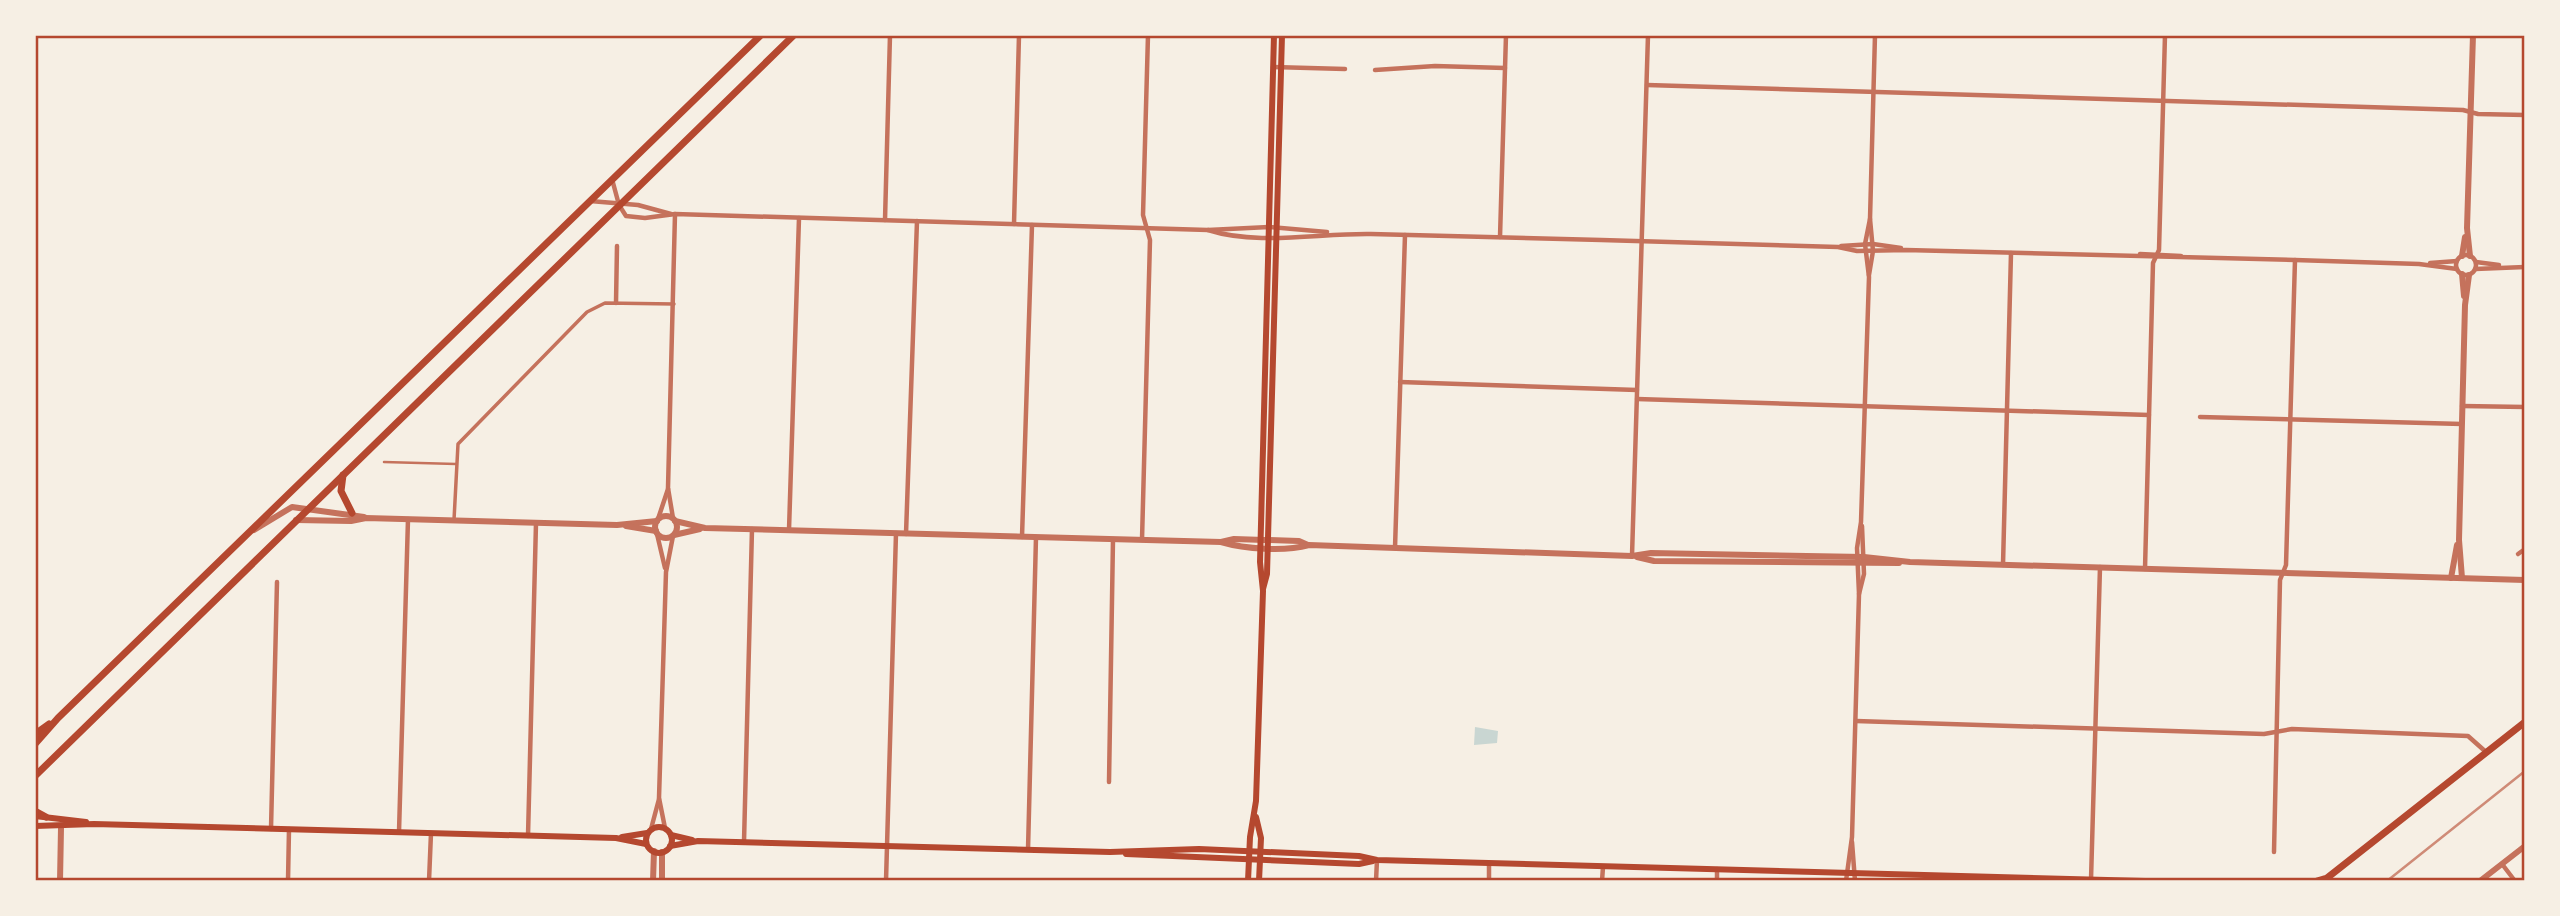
<svg xmlns="http://www.w3.org/2000/svg" width="2560" height="916" viewBox="0 0 2560 916" font-family="'DejaVu Sans',sans-serif">
	<rect width="100%" height="100%" fill="#f6efe4"/>
	<path fill="#c9d6d2" d="M1475 727 1498 731 1497 743 1474 745Z"/>
	<g fill="none" stroke-linecap="round" stroke-linejoin="round">
		<path stroke="#c5725c" stroke-width="2.5" d="M384 462 456 464"/>
		<path stroke="#c5725c" stroke-width="3.5" d="M454 520 458 444 587 312 605 303 674 304"/>
		<g stroke="#c5725c" stroke-width="4.5">
			<path d="M1273 67 1345 69"/>
			<path d="M1375 70 1435 66 1505 68"/>
			<path d="M1647 85 2463 110 2478 114 2525 115"/>
			<path d="M612 179 619 205 626 216 645 218 675 214 1208 230 1269 227 1327 232"/>
			<path d="M590 201 638 205 671 214"/>
			<path d="M885 220 890 35"/>
			<path d="M1014 224 1019 35"/>
			<path d="M1208 230C1258 246 1319 233 1371 234 1527 238 1682 242 1838 247L1857 251 1906 250 2295 260 2419 264 2457 269"/>
			<path d="M1500 237 1506 35"/>
			<path d="M1841 246 1873 244 1901 248"/>
			<path d="M2140 254 2181 256"/>
			<circle cx="2466" cy="265" r="10"/>
			<path d="M2476 262 2499 265"/>
			<path d="M2430 263 2457 261"/>
			<path d="M2475 269 2525 267"/>
			<path d="M1869 275 1873 251 1870 219 1875 35"/>
			<path d="M616 303 617 246"/>
			<path d="M1400 382 1637 390"/>
			<path d="M1637 399 2149 415"/>
			<path d="M2462 406 2525 407"/>
			<path d="M2200 417 2462 424"/>
			<path d="M673 518 668 488 675 214"/>
			<path d="M658 519 668 489"/>
			<path d="M789 530 799 218"/>
			<path d="M657 534 665 568"/>
			<path d="M906 534 917 221"/>
			<path d="M1022 537 1032 225"/>
			<path d="M1142 540 1150 240 1143 215 1148 35"/>
			<path d="M1395 548 1405 235"/>
			<path d="M2518 554 2525 549"/>
			<path d="M1632 556 1648 35"/>
			<path d="M2003 565 2011 253"/>
			<path d="M2145 569 2153 263 2159 250 2165 35"/>
			<path d="M1859 594 1864 574 1862 526"/>
			<path d="M1856 721 2264 734 2292 729 2468 736 2486 752"/>
			<path d="M1109 782 1113 539"/>
			<path d="M665 828 659 798 666 572 673 536"/>
			<path d="M271 829 277 582"/>
			<path d="M651 829 659 799"/>
			<path d="M399 832 408 519"/>
			<path d="M528 836 536 523"/>
			<path d="M744 842 752 529"/>
			<path d="M1852 842 1855 881"/>
			<path d="M1028 850 1036 537"/>
			<path d="M2274 852 2280 580 2286 565 2295 260"/>
			<path d="M2502 864 2515 881"/>
			<path d="M2091 880 2100 567"/>
			<path d="M288 881 289 829"/>
			<path d="M429 881 431 833"/>
			<path d="M886 881 896 533"/>
			<path d="M1376 881 1377 860"/>
			<path d="M1489 881V863"/>
			<path d="M1602 881 1603 867"/>
			<path d="M1717 881V869"/>
			<path d="M1846 881 1852 837 1859 594 1857 548 1861 522 1869 277 1865 244 1870 219"/>
		</g>
		<g stroke="#c5725c" stroke-width="6">
			<path d="M2462 256 2465 237"/>
			<path d="M2470 256 2467 228 2473 35"/>
			<path d="M2462 274 2464 296"/>
			<circle cx="666" cy="527" r="11"/>
			<path d="M296 520 351 521 366 518 617 525 657 521"/>
			<path d="M675 521 705 528 1221 542 1234 539 1299 541 1308 545"/>
			<path d="M626 526 656 531"/>
			<path d="M254 530 292 507 364 517"/>
			<path d="M674 535 700 529"/>
			<path d="M1221 542C1245 549 1284 552 1309 545L1632 556 1651 553 1864 557 1910 562 2525 580"/>
			<path d="M1637 557 1654 561 1899 563"/>
			<path d="M2451 578 2457 545"/>
			<path d="M2462 578 2459 540 2465 305 2469 275"/>
			<path d="M60 881 61 828"/>
			<path d="M653 881 654 851"/>
			<path d="M662 881V852"/>
			<path d="M2480 881 2525 846"/>
		</g>
		<g stroke="#b5482f" stroke-width="6">
			<path d="M1263 589 1267 574 1282 35"/>
			<path d="M35 816 86 822"/>
			<path d="M1256 817 1261 838 1259 881"/>
			<path d="M35 826 94 824 616 838 646 844"/>
			<circle cx="659" cy="840" r="13"/>
			<path d="M671 835 692 840"/>
			<path d="M622 837 647 833"/>
			<path d="M670 846 698 841 1110 852 1199 849 1359 856 1377 860 2145 881"/>
			<path d="M1126 854 1359 864 1373 861"/>
			<path d="M1248 881 1250 837 1256 801 1263 591 1260 562 1274 35"/>
			<path d="M2260 881H2268"/>
		</g>
		<g stroke="#b5482f" stroke-width="7">
			<path d="M343 475 341 491 352 513"/>
			<path d="M35 734 49 724"/>
			<path d="M35 744 58 718 761 35"/>
			<path d="M35 776 794 35"/>
			<path d="M35 811 46 817"/>
			<path d="M2317 881 2327 878 2525 722"/>
		</g>
		<path stroke="#cf8b77" stroke-width="2.5" d="M2387 881 2525 771"/>
	</g>
	<rect width="2560" height="916" fill="none" stroke="#f6efe4" stroke-width="74"/>
	<rect x="37" y="37" width="2486" height="842" fill="none" stroke="#b5482f" stroke-width="2.5"/>
</svg>
